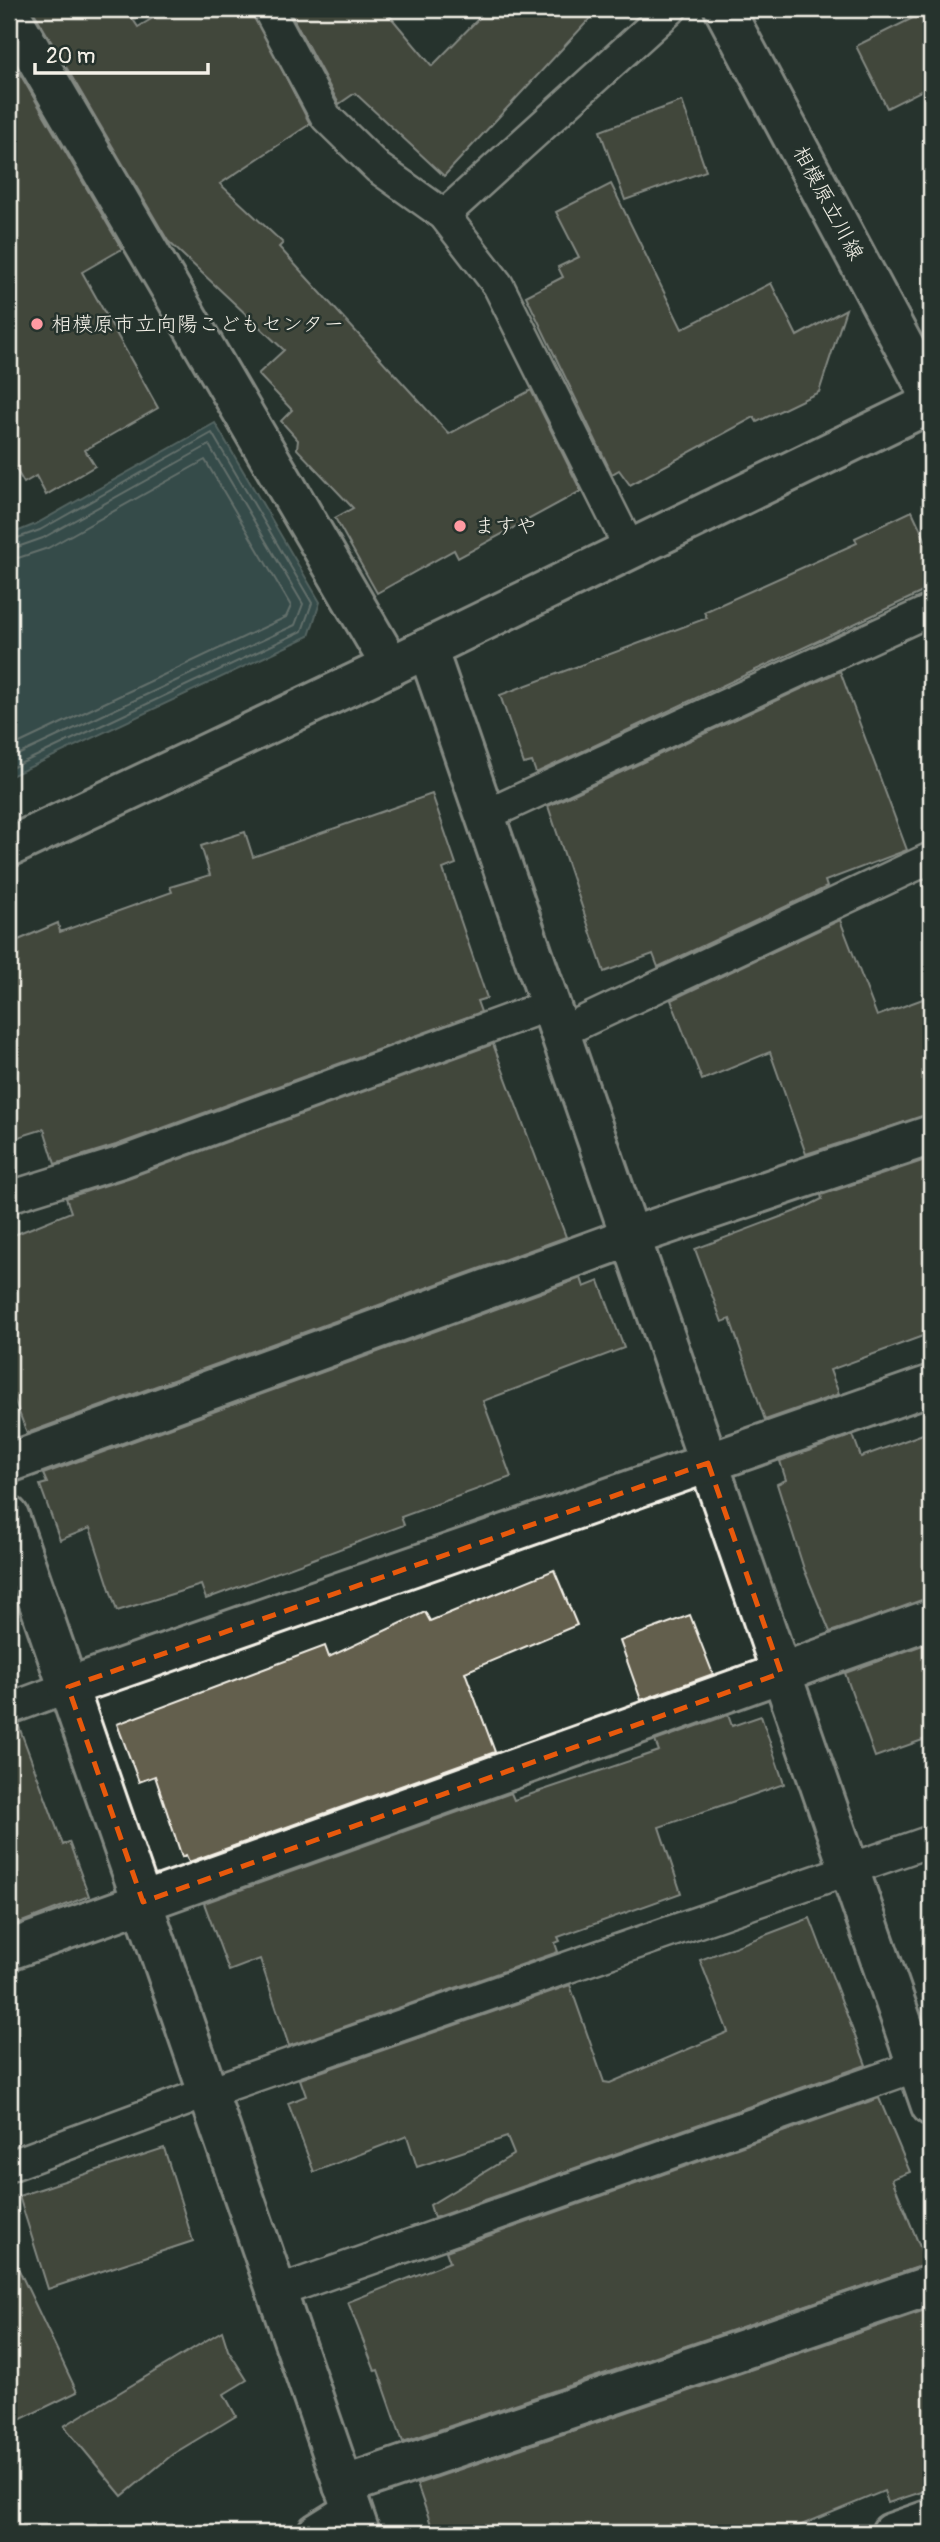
<svg xmlns="http://www.w3.org/2000/svg" width="940" height="2542" viewBox="0 0 940 2542" font-family="Pangolin,'Klee One',sans-serif">
	<rect width="100%" height="100%" fill="#26332d"/>
	<filter id="ink" filterUnits="userSpaceOnUse"><feTurbulence type="fractalNoise" baseFrequency=".0143" numOctaves="2"/><feDisplacementMap in="SourceGraphic" scale="14" xChannelSelector="R" yChannelSelector="G"/><feConvolveMatrix kernelMatrix="1 2 1 2 8 2 1 2 1" color-interpolation-filters="sRGB"/></filter>
	<g filter="url(#ink)">
		<path fill="#46686c" stroke="#8c9f9e" stroke-width="2" d="M215 423 320 602 309 636 9 777V535L36 524Z"/>
		<g fill="none" stroke-linecap="round" stroke-linejoin="round">
			<g stroke="#aebab6" stroke-width="2">
				<path d="M9 541 40 530 212 433 312 603 302 631 9 769"/>
				<path d="M9 550 43 538 209 445 303 604 295 625 9 759"/>
				<path d="M9 561 48 548 205 460 291 606 286 617 9 748"/>
			</g>
		</g>
		<g fill="#645e4d" stroke="#f4f1e8" stroke-width="2">
			<path d="M32 9H126L138 27 168 9H251L310 124 220 184 283 243 279 247 449 434 531 390 581 491 458 558 454 550 377 593 335 518 353 508 297 449 298 440 281 421 292 410 258 374 284 350 168 241Z"/>
			<path d="M288 9H384L432 66 488 9H599L444 176 355 93 339 104Z"/>
			<path d="M931 9V86L887 108 856 46Z"/>
			<path d="M9 55 122 249 82 272 158 408 85 450 95 466 46 495 36 476 24 483 9 457Z"/>
			<path d="M682 101 706 171 625 200 600 131Z"/>
			<path d="M611 184 682 329 771 283 797 336 846 309 819 392 757 422 754 417 630 485 619 470 612 474 526 296 563 277 558 267 579 257 556 212Z"/>
			<path d="M912 511 931 552V588L536 773 532 762 524 764 500 695 707 618 704 612 857 543 855 538Z"/>
			<path d="M840 671 907 850 825 881 827 887 658 967 653 954 604 972 548 806Z"/>
			<path d="M432 794 456 864 443 869 487 998 477 1001 481 1012 116 1145 55 1164 44 1129 9 1140V944L58 923 60 932 172 892 170 887 210 875 201 846 245 832 253 857Z"/>
			<path d="M840 920 877 1016 931 996V1114L806 1154 770 1052 702 1080 671 1000Z"/>
			<path d="M493 1044 566 1237 27 1433 9 1386V1237L71 1212 66 1198 128 1178Z"/>
			<path d="M931 1158V1333L830 1370 839 1394 765 1420 730 1319 722 1322 695 1249 804 1208 822 1199 821 1195Z"/>
			<path d="M581 1278 584 1287 599 1281 624 1348 483 1401 511 1477 401 1517 404 1525 206 1599 201 1585 117 1611 90 1528 60 1540 40 1485 47 1483 43 1474Z"/>
			<path d="M931 1431V1598L830 1632 804 1569 777 1484 786 1480 780 1461 853 1435 861 1457Z"/>
			<path d="M554 1570 577 1625 465 1672 495 1752 189 1862 186 1855 182 1857 155 1776 139 1782 117 1724 325 1646 329 1657 425 1612 430 1621Z"/>
			<path d="M690 1615 713 1674 641 1700 620 1641Z"/>
			<path d="M931 1642V1737L875 1757 845 1673Z"/>
			<path d="M728 1715 732 1726 761 1716 784 1784 659 1827 681 1893 558 1937 560 1941 555 1943 558 1952 289 2046 260 1959 229 1971 204 1903 511 1793 514 1800 659 1751 655 1741Z"/>
			<path d="M18 1724 63 1845 69 1842 89 1896 9 1927V1726Z"/>
			<path d="M810 1918 866 2065 434 2218 430 2205 514 2154 507 2137 417 2167 407 2136 314 2172 288 2103 306 2096 300 2079 570 1985 604 2082 610 2083 728 2032 700 1960Z"/>
			<path d="M879 2098 910 2172 892 2179 927 2264 403 2442 378 2370 375 2371 348 2302 450 2262 446 2251Z"/>
			<path d="M164 2148 193 2241 48 2289 19 2196Z"/>
			<path d="M9 2249 77 2392 9 2425Z"/>
			<path d="M931 2308V2489L888 2503 884 2491 782 2533H434L417 2484Z"/>
			<path d="M222 2331 228 2350 247 2380 224 2394 236 2416 173 2454 122 2496 64 2426Z"/>
		</g>
		<g fill="none" stroke-linecap="round" stroke-linejoin="round">
			<g stroke="#f4f1e8" stroke-width="35">
				<g id="lane">
					<path d="M268 9 326 117 378 168 444 215 498 285 630 549"/>
					<path d="M444 215 671 9"/>
					<path d="M484 816 931 610"/>
					<path d="M559 1033 931 858"/>
					<path d="M9 1197 122 1162 549 1005"/>
					<path d="M9 1709 68 1687"/>
					<path d="M9 2166 206 2093 931 1841"/>
					<path d="M274 2293 931 2061"/>
				</g>
			</g>
			<g stroke="#f4f1e8" stroke-width="44">
				<g id="street">
					<path d="M9 12 391 666"/>
					<path d="M427 648 931 2106"/>
					<path d="M9 1463 630 1237 931 1135"/>
					<path d="M9 1516C127 1855 241 2195 360 2533"/>
					<path d="M68 1687 931 1385"/>
					<path d="M9 1950 931 1619"/>
					<path d="M343 2486 931 2285"/>
					<path d="M317 2533 352 2511"/>
					<path d="M891 2533 931 2519"/>
				</g>
			</g>
			<g stroke="#f4f1e8" stroke-width="44">
				<g id="secondary">
					<path d="M724 9 931 397"/>
					<path d="M9 847 391 666 931 403"/>
				</g>
			</g>
			<use href="#lane" stroke="#26332d" stroke-width="30"/>
			<use href="#street" stroke="#26332d" stroke-width="38"/>
			<use href="#secondary" stroke="#26332d" stroke-width="38"/>
		</g>
	</g>
	<path d="M0 0H940V2542H0ZM708 1463 781 1673 143 1902 68 1687Z" fill="#26332d" fill-opacity=".55" fill-rule="evenodd"/>
	<path fill="none" stroke="#e8590c" stroke-width="5" stroke-dasharray="14 9" stroke-linejoin="round" d="M708 1463 781 1673 143 1902 68 1687Z"/>
	<g fill="#ff9aa2" stroke="#26332d" stroke-width="2.5">
		<circle cx="37" cy="324" r="7"/>
		<circle cx="460" cy="526" r="7"/>
	</g>
	<g text-anchor="middle" dominant-baseline="central" stroke-width="5" stroke-linejoin="round" paint-order="stroke">
		<g font-size="21" fill="#f4f1e8" stroke="#26332d">
			<text transform="translate(828 203) rotate(62)">相模原立川線</text>
		</g>
		<g font-size="21" fill="#f4f1e8" stroke="#26332d" text-anchor="start">
			<text x="51" y="324">相模原市立向陽こどもセンター</text>
			<text x="474" y="526">ますや</text>
		</g>
	</g>
	<rect width="940" height="2542" fill="none" stroke="#26332d" stroke-width="35"/>
	<rect x="18" y="18" width="905" height="2507" fill="none" stroke="#f4f1e8" stroke-width="2.5" filter="url(#ink)"/>
	<path d="M35 63v10h173v-10" fill="none" stroke="#f4f1e8" stroke-width="3.5"/>
	<text x="46" y="63" font-size="21" fill="#f4f1e8" stroke="#26332d" stroke-width="5" paint-order="stroke">20 m</text>
</svg>
